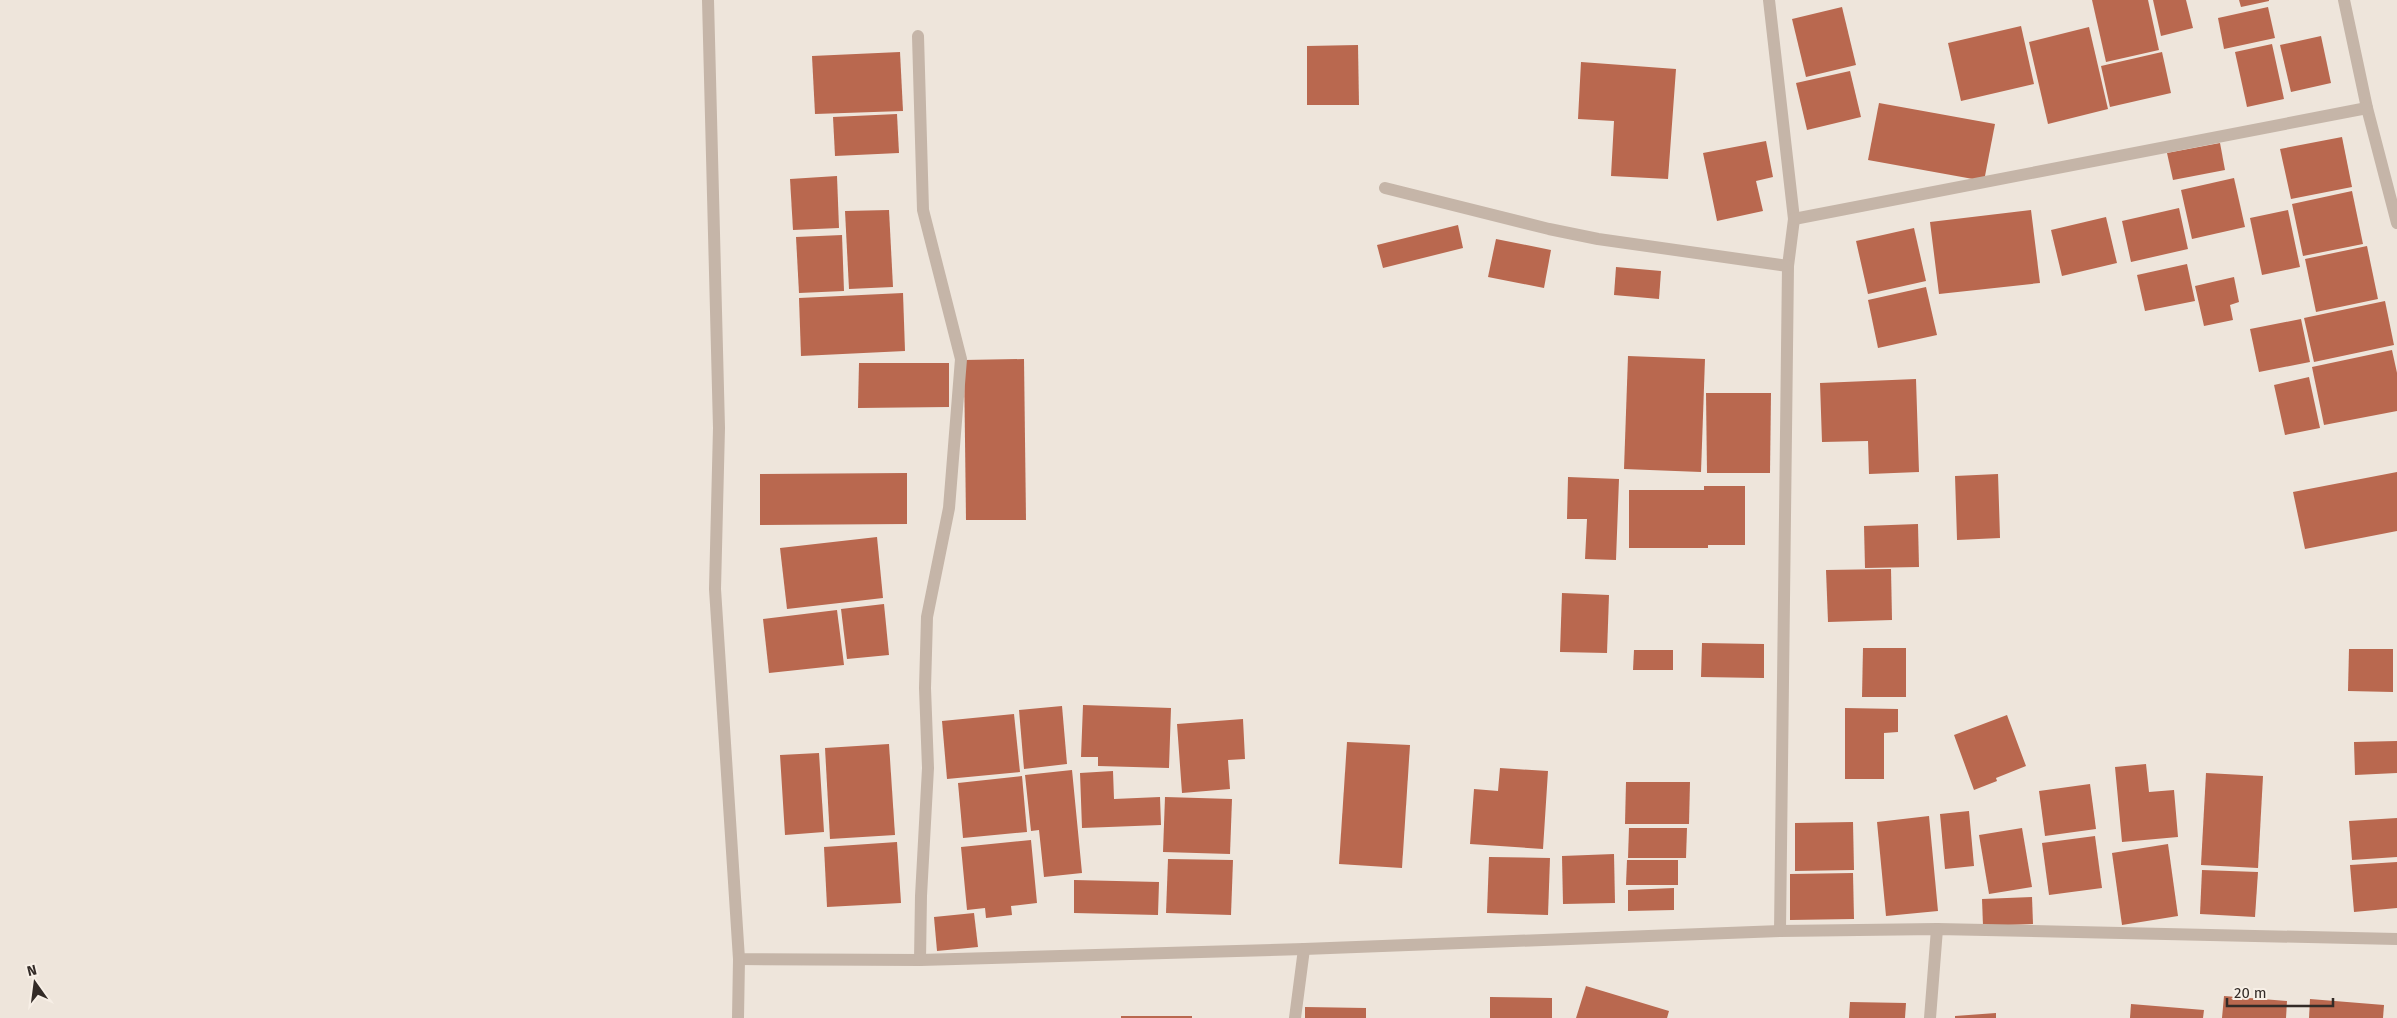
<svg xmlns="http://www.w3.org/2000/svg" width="2397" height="1018" viewBox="0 0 2397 1018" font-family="'Fira Sans',sans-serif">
	<rect width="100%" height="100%" fill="#eee5db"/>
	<g fill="#b9684f">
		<path d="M2092 0H2148L2159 50 2106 62Z"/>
		<path d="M2153 0H2186L2193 28 2161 36Z"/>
		<path d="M2239 0H2269V1L2241 7Z"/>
		<path d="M1842 7 1856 65 1806 77 1792 19Z"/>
		<path d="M2268 7 2275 38 2224 49 2218 18Z"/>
		<path d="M2021 26 2034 84 1961 101 1948 43Z"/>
		<path d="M2089 27 2108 109 2048 124 2029 42Z"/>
		<path d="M2321 36 2331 83 2291 92 2280 45Z"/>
		<path d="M2272 44 2284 99 2247 107 2235 52Z"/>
		<path d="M1358 45 1359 105H1307V46Z"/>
		<path d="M900 52 903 111 815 114 812 56Z"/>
		<path d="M2162 52 2171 93 2110 107 2101 66Z"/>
		<path d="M1581 62 1676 69 1668 179 1611 176 1614 121 1578 119Z"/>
		<path d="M1850 71 1861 117 1807 130 1796 83Z"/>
		<path d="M1879 103 1995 124 1984 181 1868 160Z"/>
		<path d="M897 114 899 153 835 156 833 117Z"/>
		<path d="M2342 137 2352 187 2291 199 2280 149Z"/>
		<path d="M1766 141 1773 177 1756 181 1763 211 1717 221 1703 153Z"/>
		<path d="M2220 143 2225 170 2173 180 2167 153Z"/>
		<path d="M837 176 839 228 793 230 790 179Z"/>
		<path d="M2234 178 2245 227 2192 239 2181 190Z"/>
		<path d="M2352 191 2363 244 2303 256 2292 204Z"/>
		<path d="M2179 208 2188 249 2131 262 2122 221Z"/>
		<path d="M889 210 893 287 849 289 845 211Z"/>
		<path d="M2031 210 2040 283 1939 294 1930 222Z"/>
		<path d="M2288 210 2300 267 2262 275 2250 218Z"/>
		<path d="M2106 217 2117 263 2062 276 2051 230Z"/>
		<path d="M1458 225 1463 248 1383 268 1377 245Z"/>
		<path d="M1914 228 1926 281 1868 294 1856 241Z"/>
		<path d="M842 235 844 291 799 293 796 237Z"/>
		<path d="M1496 239 1551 250 1544 288 1488 277Z"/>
		<path d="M2367 246 2378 299 2316 312 2305 259Z"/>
		<path d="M2187 264 2195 301 2145 311 2137 275Z"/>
		<path d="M1616 267 1661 271 1659 299 1614 295Z"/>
		<path d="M2234 277 2239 302 2230 305 2233 320 2204 326 2195 286Z"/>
		<path d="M1926 287 1937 335 1878 348 1868 300Z"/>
		<path d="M903 293 905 351 801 356 799 298Z"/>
		<path d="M2385 301 2394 345 2314 362 2304 318Z"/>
		<path d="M2301 319 2310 362 2259 372 2250 329Z"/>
		<path d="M2392 350 2397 373V411L2324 425 2312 367Z"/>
		<path d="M1628 356 1705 359 1701 472 1624 469Z"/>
		<path d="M1024 359 1026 520H966L964 360Z"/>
		<path d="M859 363H949V407L858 408Z"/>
		<path d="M2309 377 2320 428 2285 435 2274 385Z"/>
		<path d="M1916 379 1919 472 1869 474 1868 441 1822 442 1820 383Z"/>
		<path d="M1706 393H1771L1770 473H1707Z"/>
		<path d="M2397 472V531L2305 549 2293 492Z"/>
		<path d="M907 473V524L760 525V474Z"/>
		<path d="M1998 474 2000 538 1957 540 1955 476Z"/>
		<path d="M1568 477 1619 479 1616 560 1585 559 1587 519H1567Z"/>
		<path d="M1704 486H1745V545H1708V548H1629V490H1704Z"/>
		<path d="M1918 524 1919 567 1865 568 1864 526Z"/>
		<path d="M877 537 883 598 787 609 780 548Z"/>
		<path d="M1891 569 1892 620 1828 622 1826 570Z"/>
		<path d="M1562 593 1609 595 1607 653 1560 652Z"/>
		<path d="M884 604 889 655 847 659 841 609Z"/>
		<path d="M837 610 844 665 769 673 763 619Z"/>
		<path d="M1702 643 1764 644V678L1701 677Z"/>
		<path d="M1863 648H1906V697H1862Z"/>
		<path d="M2349 649H2393V692L2348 691Z"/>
		<path d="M1634 650H1673V670H1633Z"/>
		<path d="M1083 705 1171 708 1169 768 1098 766V757H1081Z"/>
		<path d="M1062 706 1067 764 1024 769 1019 710Z"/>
		<path d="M1845 708 1898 709V732L1884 733V779H1845Z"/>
		<path d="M1014 714 1020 772 947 779 942 721Z"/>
		<path d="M2007 715 2026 766 1996 778 1997 781 1974 790 1954 735Z"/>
		<path d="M1243 719 1245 759 1228 760 1230 789 1182 793 1177 724Z"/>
		<path d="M2397 741V773L2355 775 2354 742Z"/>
		<path d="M1347 742 1410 745 1402 868 1339 864Z"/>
		<path d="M889 744 895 835 830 839 825 748Z"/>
		<path d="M819 753 824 832 785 835 780 755Z"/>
		<path d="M2146 764 2149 792 2174 790 2178 837 2122 842 2115 767Z"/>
		<path d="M1500 768 1548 771 1543 849 1470 844 1474 789 1498 791Z"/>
		<path d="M1072 770 1082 873 1044 877 1039 830 1031 831 1025 775Z"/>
		<path d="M1113 771 1114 799 1160 797 1161 825 1082 828 1080 773Z"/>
		<path d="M2206 773 2263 776 2258 868 2201 865Z"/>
		<path d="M1022 776 1027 832 963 838 958 783Z"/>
		<path d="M1626 782H1690L1689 824H1625Z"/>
		<path d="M2090 784 2096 829 2045 836 2039 791Z"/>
		<path d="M1165 797 1232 799 1230 854 1163 852Z"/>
		<path d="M1969 811 1974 866 1945 869 1940 814Z"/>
		<path d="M1929 816 1938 911 1886 916 1877 822Z"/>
		<path d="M2397 818V857L2352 860 2349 821Z"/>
		<path d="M1853 822 1854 870 1795 871V823Z"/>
		<path d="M1629 828H1687L1686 858H1628Z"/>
		<path d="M2022 828 2032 887 1989 894 1979 835Z"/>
		<path d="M2095 836 2102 888 2049 895 2042 843Z"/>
		<path d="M1031 840 1037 903 1011 906 1012 915 986 918 985 908 967 910 961 847Z"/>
		<path d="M897 842 901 903 827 907 824 847Z"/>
		<path d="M2168 844 2178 916 2122 925 2112 853Z"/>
		<path d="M1614 854 1615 903 1563 904 1562 856Z"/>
		<path d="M1489 857 1550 858 1548 915 1487 913Z"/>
		<path d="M1168 859 1233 860 1231 915 1166 913Z"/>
		<path d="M1627 860H1678V885H1626Z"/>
		<path d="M2397 862V908L2354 912 2350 865Z"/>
		<path d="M2202 870 2258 872 2255 917 2200 914Z"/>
		<path d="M1853 873 1854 919 1790 920V874Z"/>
		<path d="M1074 880 1159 882 1158 915 1074 913Z"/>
		<path d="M1674 888V910L1628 911V890Z"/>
		<path d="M2032 897 2033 924 1983 926 1982 899Z"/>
		<path d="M974 913 978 947 937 951 934 917Z"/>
		<path d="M1586 986 1669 1011 1667 1018H1576Z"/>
		<path d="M2224 996 2287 1001 2286 1018H2222Z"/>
		<path d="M1490 997 1552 998V1018H1490Z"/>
		<path d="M2310 999 2384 1005 2383 1018H2309Z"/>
		<path d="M1850 1002 1906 1003 1905 1018H1849Z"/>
		<path d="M2131 1004 2204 1010 2203 1018H2130Z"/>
		<path d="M1305 1007 1366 1008V1018H1305Z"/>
		<path d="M1996 1013V1018H1955V1016Z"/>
		<rect x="1121" y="1016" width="71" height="2"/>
	</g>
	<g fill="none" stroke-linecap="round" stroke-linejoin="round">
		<g stroke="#c5b5a8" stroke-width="12">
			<path d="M708 0 719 428 715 589 739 959 920 960 1304 949 1780 931 1937 929 2397 939"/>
			<path d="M1769 0 1794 219 1788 266 1780 931"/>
			<path d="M2344 0 2367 108 2397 223"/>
			<path d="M918 36 923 210 961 359 949 508 927 617 925 688 928 768 921 896 920 960"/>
			<path d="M1385 188 1549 229 1598 239 1788 266"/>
			<path d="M1794 219 2367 108"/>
			<path d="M738 1018 739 959"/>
			<path d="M1295 1018 1304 949"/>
			<path d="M1930 1018 1937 929"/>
		</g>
	</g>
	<g transform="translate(35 983) rotate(346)" stroke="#f7efe6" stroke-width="4" paint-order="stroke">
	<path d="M0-4L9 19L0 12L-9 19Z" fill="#332b27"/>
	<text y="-8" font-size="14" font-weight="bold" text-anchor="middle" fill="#332b27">N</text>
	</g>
	<path d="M2227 998v8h106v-8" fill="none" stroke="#332b27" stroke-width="2.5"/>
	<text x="2234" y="998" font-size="15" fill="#332b27" stroke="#f7efe6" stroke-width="4" paint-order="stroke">20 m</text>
</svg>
